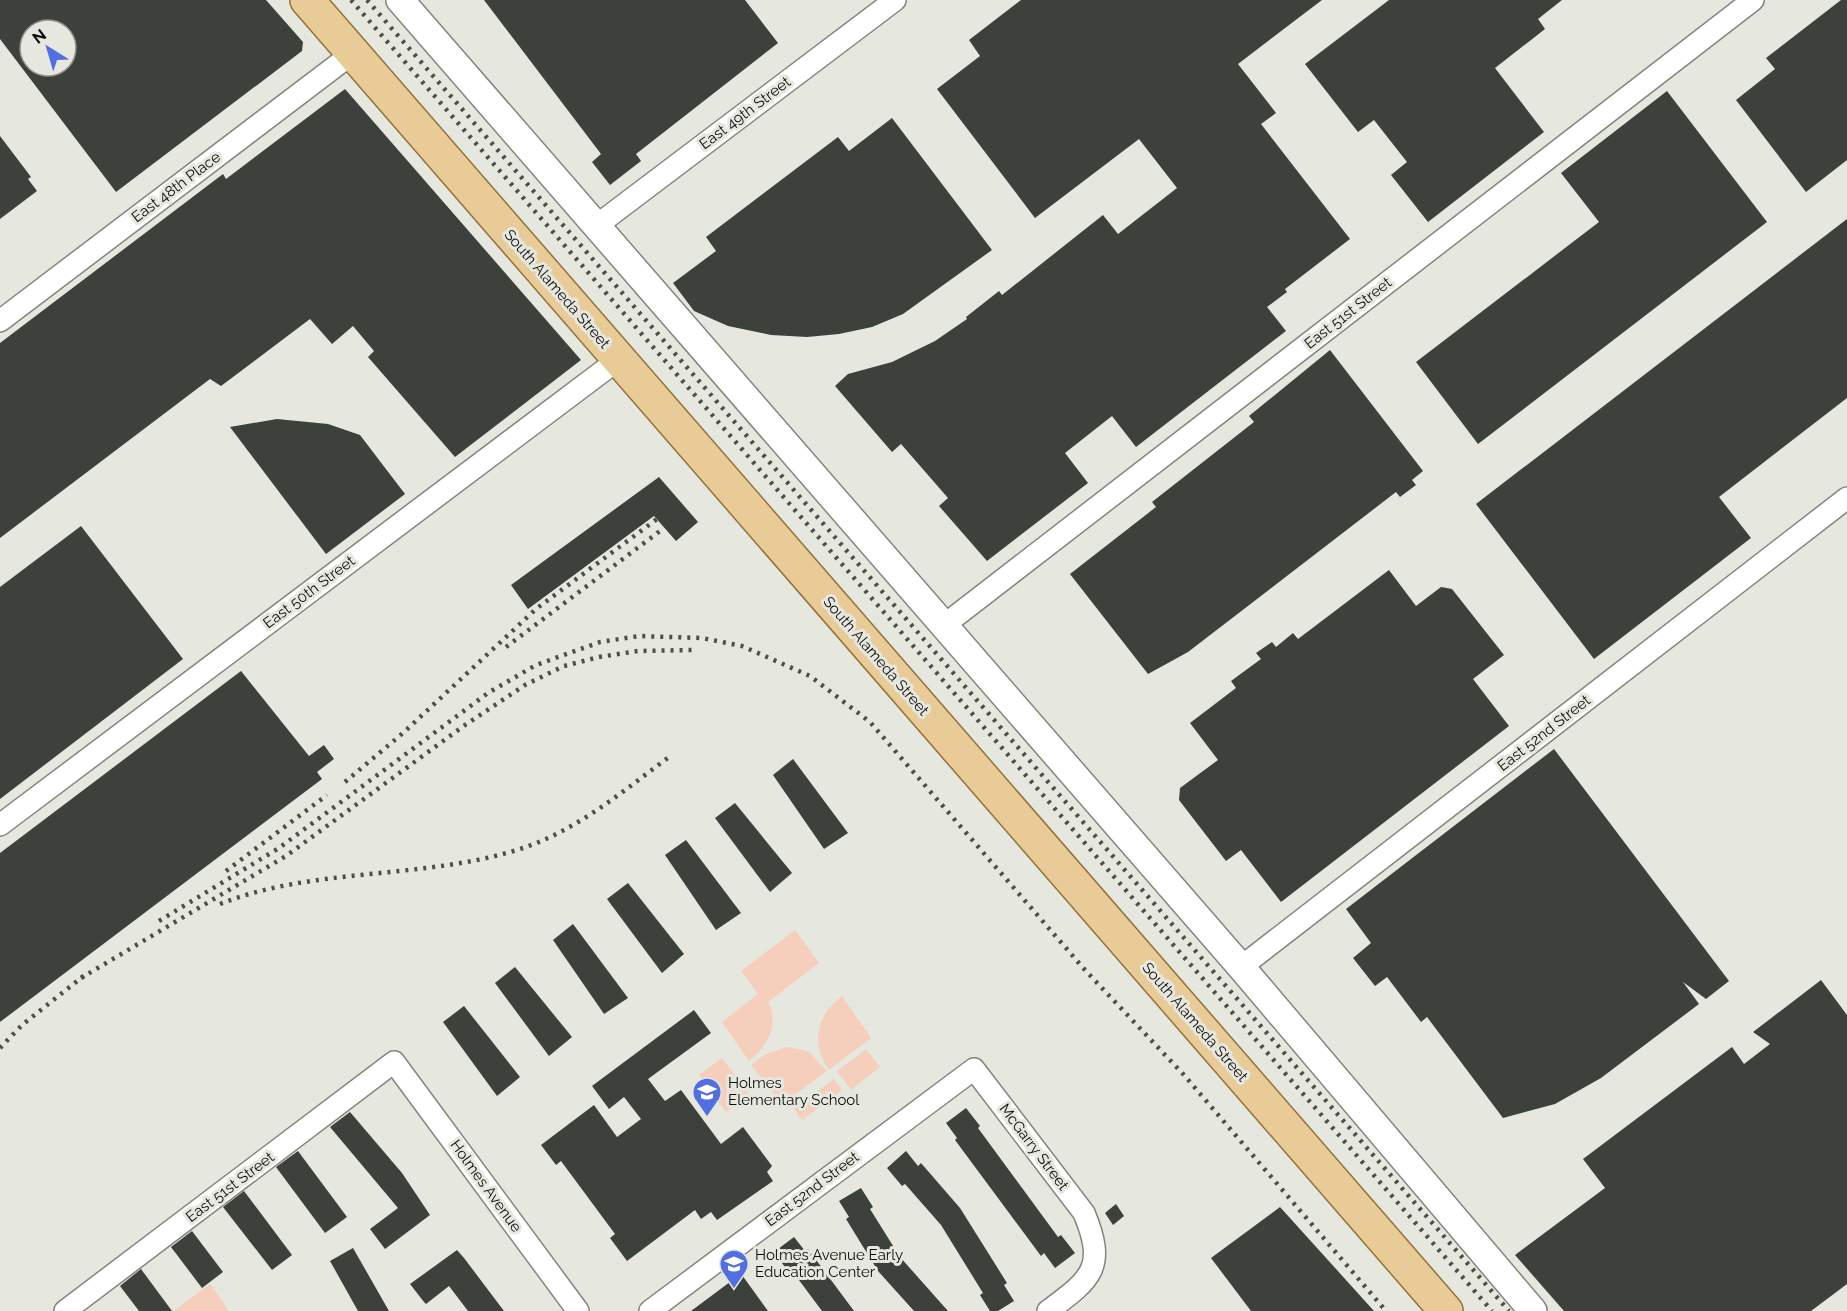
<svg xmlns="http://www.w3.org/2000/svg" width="1847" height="1311" viewBox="0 0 1847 1311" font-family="Raleway,sans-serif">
	<rect width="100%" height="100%" fill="#e6e7df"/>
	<g fill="#f5cfbc">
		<path d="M795 930 819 963 768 1002C780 1026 767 1046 749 1061L722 1022 758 994 741 971Z"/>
		<path d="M842 996 871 1038 829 1070C810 1043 817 1014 842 996Z"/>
		<path d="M787 1047 808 1051 827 1071 782 1104 751 1065 766 1054Z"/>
		<path d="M866 1049 880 1067 851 1090 837 1071Z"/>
		<path d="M722 1058 750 1095 726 1112 699 1075Z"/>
		<path d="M834 1079 842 1090 802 1120 794 1109Z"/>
		<path d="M210 1284 229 1311H175V1310Z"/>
	</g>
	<g fill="#3c413c" fill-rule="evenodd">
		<path d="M0 0H266L303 42 302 51 116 192 0 39ZM30 30H66V66H30Z"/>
		<path d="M484 0H745L778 43 636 154 641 161 610 185 592 162 601 154Z"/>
		<path d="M1021 0H1322L1238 64 1276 113 1261 124 1350 239 1285 289 1287 292 1267 307 1286 331 1136 447 1112 416 1065 453 1088 483 987 561 939 506 948 498 901 444 892 452 835 386 848 374 892 362 935 341 967 319 966 317 999 291 1002 295 1103 215 1118 234 1177 188 1139 139 1035 218 937 89 980 56 969 40Z"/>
		<path d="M1389 0H1562L1538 19 1545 29 1495 68 1544 132 1428 222 1391 175 1407 162 1374 120 1358 132 1305 64Z"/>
		<path d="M1841 0H1847V160L1806 192 1736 100 1775 69 1766 58Z"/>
		<path d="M345 89 581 360 455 457 368 357 374 351 353 326 332 344 310 319 221 386 210 379 0 538V343L223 174 226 179Z"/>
		<path d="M1667 91 1767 222 1478 444 1416 362 1599 222 1561 173Z"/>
		<path d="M892 118 992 250 903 314 872 327 839 334 807 337 771 335 728 326 694 311 673 283 716 251 706 237 838 137 849 151Z"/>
		<path d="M0 136 31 177 28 179 37 191 0 219Z"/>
		<path d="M1847 219V398L1719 497 1751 538 1594 659 1476 504Z"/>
		<path d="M1330 350 1423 471 1412 480 1416 485 1400 497 1396 492 1188 652 1148 674 1070 574 1156 507 1152 502 1254 422 1249 416Z"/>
		<path d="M277 419 328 424 360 435 405 494 326 554 230 427Z"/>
		<path d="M659 477 698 522 676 541 654 516 528 609 511 585Z"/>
		<path d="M81 526 183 659 0 799V587Z"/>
		<path d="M1389 570 1416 606 1441 587 1452 589 1504 655 1473 679 1509 726 1281 902 1241 850 1226 861 1179 800 1180 788 1218 760 1190 723 1236 688 1231 681 1261 659 1256 653 1272 642 1276 647 1293 633 1298 639Z"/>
		<path d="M241 671 309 756 324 745 334 759 317 772 322 779 0 1022V853Z"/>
		<path d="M1554 749 1729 981 1706 999 1683 982 1699 1004 1601 1078 1555 1104 1503 1118 1427 1017 1421 1022 1387 977 1375 986 1353 958 1371 943 1346 909Z"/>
		<path d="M793 759 848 833 824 849 773 775Z"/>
		<path d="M735 803 792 873 770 892 715 818Z"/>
		<path d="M686 840 741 913 716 930 665 855Z"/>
		<path d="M628 883 684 954 662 973 607 899Z"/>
		<path d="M573 924 628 998 604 1014 553 940Z"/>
		<path d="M515 967 572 1037 549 1056 495 983Z"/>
		<path d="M1821 980 1847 1015V1284L1811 1311H1564L1515 1255 1605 1188 1583 1159 1732 1047 1744 1064 1770 1044 1753 1032Z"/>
		<path d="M464 1006 520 1077 497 1096 443 1022Z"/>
		<path d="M694 1010 711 1033 648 1079 665 1101 681 1090 721 1144 743 1127 772 1166 767 1172 773 1181 717 1220 711 1212 701 1219 695 1210 627 1261 610 1238 615 1234 561 1161 556 1165 541 1145 594 1105 617 1137 641 1119 624 1097 609 1109 592 1086Z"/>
		<path d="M966 1108 980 1126 978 1128 1058 1237 1061 1235 1075 1253 1055 1268 1044 1253 1041 1256 955 1140 957 1138 946 1123Z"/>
		<path d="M350 1112 402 1173 430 1215 385 1249 370 1229 398 1208 330 1127Z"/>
		<path d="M298 1151 347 1217 325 1233 276 1167Z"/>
		<path d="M906 1151 918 1166 921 1163 960 1208 1007 1283 1004 1285 1014 1301 998 1311H990L980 1295 983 1293 941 1225 905 1184 902 1186 887 1168Z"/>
		<path d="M861 1188 873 1207 870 1209 900 1257 948 1311H914L878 1271 846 1219 849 1217 839 1201Z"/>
		<path d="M244 1191 292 1255 272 1270 223 1207Z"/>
		<path d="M1116 1204 1124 1216 1113 1225 1105 1213Z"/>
		<path d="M1280 1207 1374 1311H1251L1211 1258Z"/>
		<path d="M192 1231 223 1272 202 1288 171 1247Z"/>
		<path d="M794 1237 805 1251 808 1249 854 1311H822L790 1268 787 1270 774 1252Z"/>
		<path d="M353 1248 389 1311H358L330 1261Z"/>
		<path d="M457 1250 464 1258 504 1311H468L449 1286 426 1304 424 1302 410 1284Z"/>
		<path d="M141 1269 172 1311H139L120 1286Z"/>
		<path d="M742 1275 768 1311H691L730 1282Z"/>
	</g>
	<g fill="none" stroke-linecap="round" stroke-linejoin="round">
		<g stroke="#85857e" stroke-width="24">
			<g id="minor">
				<path d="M596 226 895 0"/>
				<path d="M0 321 353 53"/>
				<path d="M943 626 1753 0"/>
				<path d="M0 825 619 359"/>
				<path d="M1241 967 1847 498"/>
				<path d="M65 1311 394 1062 578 1311"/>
				<path d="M650 1311 974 1069 1084 1213C1107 1268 1091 1279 1048 1311"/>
			</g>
		</g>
		<g stroke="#85857e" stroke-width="30">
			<path id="tertiary" d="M400 0 1241 967 1533 1311"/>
		</g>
		<g stroke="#927238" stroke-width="36">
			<path id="primary" d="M307 0 1446 1311"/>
		</g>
		<use href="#minor" stroke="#fff" stroke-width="21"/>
		<use href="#tertiary" stroke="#fff" stroke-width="27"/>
		<use href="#primary" stroke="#e8cb97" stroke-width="33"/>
		<g stroke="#4f4f4a" stroke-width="4.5" stroke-dasharray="3 6" stroke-linecap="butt">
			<path d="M351 0 1492 1311"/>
			<path d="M367 0 1509 1311"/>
			<path d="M506 647 664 528"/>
			<path d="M345 782 403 733 536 609 657 519"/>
			<path d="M226 871 327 795"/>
			<path d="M220 904C310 868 417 879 510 852 572 835 619 794 669 757"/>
			<path d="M159 921 279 848 488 693 536 665 600 642 639 636 702 638 742 646 810 676 870 722 1085 970 1184 1075 1386 1311"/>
			<path d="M81 978 286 856 465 725 525 685 564 666 599 657 638 651 694 650"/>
			<path d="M0 1048 22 1025 86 974"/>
		</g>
	</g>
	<defs>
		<g id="school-pin" transform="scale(1.5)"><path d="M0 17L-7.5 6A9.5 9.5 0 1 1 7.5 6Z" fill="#516ee3" stroke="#e6e7df"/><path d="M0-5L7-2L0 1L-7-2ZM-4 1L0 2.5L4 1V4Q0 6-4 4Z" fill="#fff"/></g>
	</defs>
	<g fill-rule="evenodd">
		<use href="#school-pin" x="707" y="1092"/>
		<use href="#school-pin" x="734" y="1264"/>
	</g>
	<g text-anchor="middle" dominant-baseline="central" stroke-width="6" stroke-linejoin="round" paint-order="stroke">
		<g font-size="15" fill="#0d0d0a" stroke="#e6e7df">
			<text transform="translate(745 113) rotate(-37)">East 49th Street</text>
			<text transform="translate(176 187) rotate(-37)">East 48th Place</text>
			<text transform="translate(557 289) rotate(49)">South Alameda Street</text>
			<text transform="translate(1348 313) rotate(-38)">East 51st Street</text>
			<text transform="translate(309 592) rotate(-37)">East 50th Street</text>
			<text transform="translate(876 656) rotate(49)">South Alameda Street</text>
			<text transform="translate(1544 733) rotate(-38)">East 52nd Street</text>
			<text transform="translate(1195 1022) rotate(49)">South Alameda Street</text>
			<text transform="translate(1034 1147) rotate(53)">McGarry Street</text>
			<text transform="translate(486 1186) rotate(54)">Holmes Avenue</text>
			<text transform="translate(230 1187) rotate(-37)">East 51st Street</text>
			<text transform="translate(812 1189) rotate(-37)">East 52nd Street</text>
		</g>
		<g font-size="15" fill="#0d0d0a" stroke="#e6e7df" text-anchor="start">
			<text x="728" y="1083">Holmes<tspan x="728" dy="17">Elementary School</tspan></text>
			<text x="755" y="1255">Holmes Avenue Early<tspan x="755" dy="17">Education Center</tspan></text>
		</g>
	</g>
	<g transform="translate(48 48) rotate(323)"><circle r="28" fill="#e6e7df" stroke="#8f908a" stroke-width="1.5"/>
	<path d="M0-4.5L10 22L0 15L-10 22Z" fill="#516ee3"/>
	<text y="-9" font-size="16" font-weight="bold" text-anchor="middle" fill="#0d0d0a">N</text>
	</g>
</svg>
